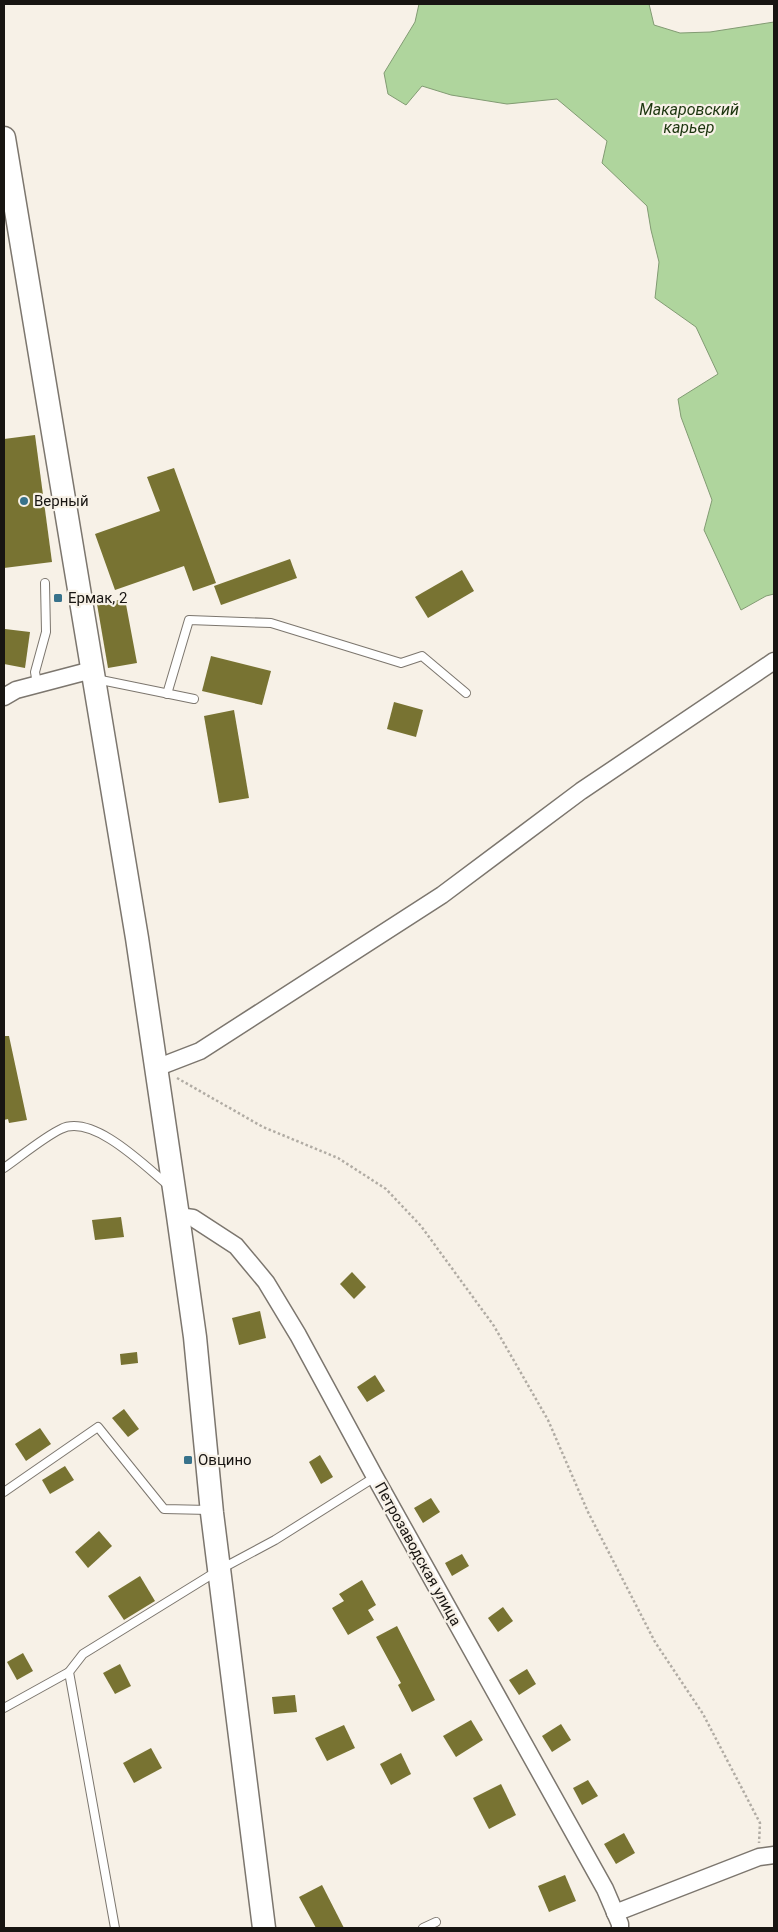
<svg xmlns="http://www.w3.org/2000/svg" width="778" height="1932" viewBox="0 0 778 1932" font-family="Roboto,sans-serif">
	<rect width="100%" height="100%" fill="#f7f1e7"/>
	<path fill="#afd59d" stroke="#829b73" d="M419 4H649L654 25 680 33 710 32 774 22V594L766 596 741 610 704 530 712 500 681 417 678 399 718 374 696 327 655 298 659 262 651 230 647 206 602 163 607 141 557 99 507 104 451 95 422 86 406 105 388 94 384 73 415 22Z"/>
	<g fill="#787332">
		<path d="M35 435 52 562 4 568V439Z"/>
		<path d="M174 468 216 583 193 591 184 566 115 590 95 534 160 511 147 477Z"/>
		<path d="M290 559 297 578 221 605 214 586Z"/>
		<path d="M462 570 474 591 428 618 415 597Z"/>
		<path d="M125 599 137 663 108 668 97 604Z"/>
		<path d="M5 629 30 632 25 668 4 664Z"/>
		<path d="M211 656 271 671 262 705 202 691Z"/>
		<path d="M394 702 423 710 416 737 387 729Z"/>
		<path d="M234 710 249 798 219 803 204 716Z"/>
		<path d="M4 1036H9L27 1120 9 1123 8 1119 4 1120Z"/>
		<path d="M121 1217 124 1237 95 1240 92 1220Z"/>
		<path d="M352 1272 366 1287 354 1299 340 1284Z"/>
		<path d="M260 1311 266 1338 239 1345 232 1318Z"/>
		<path d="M137 1352 138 1363 121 1365 120 1354Z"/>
		<path d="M375 1375 385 1391 367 1402 357 1387Z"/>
		<path d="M124 1409 139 1429 128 1437 112 1418Z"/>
		<path d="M40 1428 51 1444 26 1461 15 1444Z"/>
		<path d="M320 1455 333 1477 321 1484 309 1462Z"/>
		<path d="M65 1466 74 1480 50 1494 42 1480Z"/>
		<path d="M431 1498 440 1512 423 1523 414 1508Z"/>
		<path d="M99 1531 112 1546 88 1568 75 1552Z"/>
		<path d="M462 1554 469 1566 452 1576 445 1563Z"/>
		<path d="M140 1576 155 1601 124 1620 108 1596Z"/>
		<path d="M362 1580 376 1605 368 1610 374 1620 348 1635 332 1608 344 1601 339 1594Z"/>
		<path d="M503 1607 513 1621 498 1632 488 1618Z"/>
		<path d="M397 1626 435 1700 412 1712 398 1685 401 1683 376 1637Z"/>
		<path d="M23 1653 33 1671 17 1680 7 1662Z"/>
		<path d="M120 1664 131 1686 115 1694 103 1673Z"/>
		<path d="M527 1669 536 1684 519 1695 509 1680Z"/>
		<path d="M295 1695 297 1712 274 1714 272 1697Z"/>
		<path d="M471 1720 483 1740 456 1757 443 1736Z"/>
		<path d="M561 1724 571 1740 552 1752 542 1736Z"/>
		<path d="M344 1725 355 1748 327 1761 315 1738Z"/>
		<path d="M151 1748 162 1768 134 1783 123 1763Z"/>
		<path d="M401 1753 411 1774 391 1785 380 1764Z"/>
		<path d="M588 1780 598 1796 582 1805 573 1788Z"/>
		<path d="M501 1784 516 1815 489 1829 473 1798Z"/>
		<path d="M624 1833 635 1853 616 1864 604 1844Z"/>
		<path d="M565 1875 576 1901 549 1912 538 1886Z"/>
		<path d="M322 1885 344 1928H316L299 1897Z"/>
	</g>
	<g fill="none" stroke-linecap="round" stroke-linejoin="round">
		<g stroke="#7c766e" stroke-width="10">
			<g id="service">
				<path d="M96 679 194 699"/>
				<path d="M37 684 35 672 46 632 45 583"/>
				<path d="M167 694 189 620 271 623 401 663 422 656 466 693"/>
				<path d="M4 1168C20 1157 44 1137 61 1129 93 1113 146 1167 169 1186"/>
				<path d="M4 1492 98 1427 164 1509 209 1510"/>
				<path d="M4 1708 69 1672"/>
				<path d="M115 1928 69 1672 83 1654 219 1570 275 1540 375 1477"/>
				<path d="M423 1928 436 1922"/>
			</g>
		</g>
		<g stroke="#7c766e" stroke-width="19">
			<g id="minor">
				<path d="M4 697 16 690 92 670"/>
				<path d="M156 1068 200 1051 442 895 581 791 774 661"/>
				<path d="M178 1216 193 1218 236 1246 266 1282 298 1335 375 1477 605 1889 620 1924V1928"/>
				<path d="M615 1913 759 1857 774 1855"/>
			</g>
		</g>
		<g stroke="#7c766e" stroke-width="25">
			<path id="secondary" d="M4 138 137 938 178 1216 195 1337 212 1513 264 1928"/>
		</g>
		<path stroke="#b1aca4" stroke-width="2.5" stroke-dasharray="2.5 2.5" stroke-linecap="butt" d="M177 1078 263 1127 338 1158 386 1189 421 1226 494 1326 548 1420 588 1512 655 1642 703 1714 760 1823 759 1843"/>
		<use href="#service" stroke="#fff" stroke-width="8"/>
		<use href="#minor" stroke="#fff" stroke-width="16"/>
		<use href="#secondary" stroke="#fff" stroke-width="22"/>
	</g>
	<g fill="#38728b" stroke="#f7f1e7" stroke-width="2">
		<circle cx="24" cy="501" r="5"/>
		<rect x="53" y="593" width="10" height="10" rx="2.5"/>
		<rect x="183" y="1455" width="10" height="10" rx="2.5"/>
	</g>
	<g text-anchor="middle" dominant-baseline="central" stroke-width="4.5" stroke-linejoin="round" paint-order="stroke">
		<g font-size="15" fill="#181512" stroke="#f7f1e7" text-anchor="start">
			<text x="34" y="501">Верный</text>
			<text x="68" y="598">Ермак, 2</text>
			<text x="198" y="1460">Овцино</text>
		</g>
		<g font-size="15" fill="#181512" stroke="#f7f1e7">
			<text transform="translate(418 1554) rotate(61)">Петрозаводская улица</text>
		</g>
		<g font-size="16" font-style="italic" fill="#1c350e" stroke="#f7f1e7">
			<text x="689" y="109">Макаровский<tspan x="689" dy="18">карьер</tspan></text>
		</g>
	</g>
	<rect width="778" height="1932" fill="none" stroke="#181512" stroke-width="10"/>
</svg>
